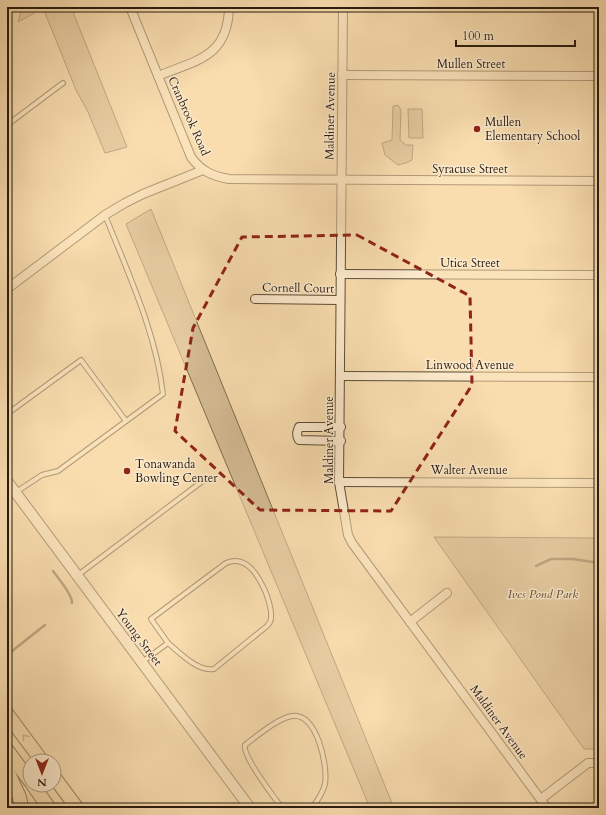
<svg xmlns="http://www.w3.org/2000/svg" width="606" height="815" viewBox="0 0 606 815" font-family="Cardo,serif">
	<rect width="100%" height="100%" fill="#f9ddaf"/>
	<filter id="stains"><feTurbulence type="fractalNoise" baseFrequency=".005" numOctaves="4"/><feColorMatrix values="0 0 0 0 .2 0 0 0 0 .09 0 0 0 0 .02 0 0 0 .5 -.17"/></filter>
	<radialGradient id="worn" r=".72"><stop offset=".6" stop-color="#630" stop-opacity="0"/><stop offset="1" stop-color="#630" stop-opacity=".3"/></radialGradient>
	<g fill="#d5bc94" stroke="#7e6c52">
		<path d="M22 7H71L127 147 105 153 88 112 76 90 43 8 18 22Z"/>
		<path d="M398 105 401 110 400 140 406 145H413L412 160 406 163 398 165 385 155 382 143 392 140 393 106Z"/>
		<path d="M408 109H422L423 138H409Z"/>
		<path d="M151 209 394 808H370L126 224Z"/>
		<path d="M434 537 599 538V749H584Z"/>
	</g>
	<g fill="none" stroke-linecap="round" stroke-linejoin="round">
		<g stroke="#7a684f" stroke-width="2.5">
			<path d="M536 566 551 559H573L599 563"/>
			<path d="M53 571C58 578 73 595 72 603"/>
			<path d="M7 655 45 625"/>
		</g>
		<g stroke="#5c4c38" stroke-width="6">
			<g id="service">
				<path d="M7 125 63 83"/>
				<path d="M7 414 81 360 126 421"/>
				<path d="M16 492 42 475 58 471 163 394C156 332 128 273 105 215"/>
				<path d="M78 575 204 480"/>
				<path d="M142 662 168 643 151 619 226 563C247 554 259 577 266 593 269 602 272 609 271 618 271 621 269 624 267 626L214 669C198 672 180 653 168 643"/>
				<path d="M282 808C274 797 242 756 245 745 257 736 278 718 292 716 317 713 328 765 325 784 323 793 318 800 312 808"/>
			</g>
		</g>
		<g stroke="#5c4c38" stroke-width="10">
			<g id="minor">
				<path d="M130 7 191 157C201 171 212 176 229 179L599 181"/>
				<path d="M343 7 339 482 348 535 352 543 547 808"/>
				<path d="M342 75 599 76"/>
				<path d="M158 76C197 60 228 57 229 7"/>
				<path d="M340 274 599 275"/>
				<path d="M7 289 105 215 125 203 143 194 203 170"/>
				<path d="M255 299 340 300"/>
				<path d="M340 376 599 377"/>
				<path d="M341 427H299C297 432 296 435 299 440L341 441"/>
				<path d="M339 482 599 483"/>
				<path d="M410 622 447 593"/>
				<path d="M541 799 588 763H599"/>
			</g>
		</g>
		<g stroke="#5c4c38" stroke-width="12">
			<path id="tertiary" d="M7 481 250 808"/>
		</g>
		<g stroke="#271b10" stroke-width="15">
			<g id="primary">
				<path d="M7 714 42 761"/>
				<path d="M7 750 30 781"/>
				<path d="M7 770 19 796 22 808"/>
				<path d="M54 777 77 808"/>
				<path d="M33 785 49 808"/>
			</g>
		</g>
		<use href="#service" stroke="#fbe9cb" stroke-width="4"/>
		<use href="#minor" stroke="#fbe9cb" stroke-width="8"/>
		<use href="#tertiary" stroke="#fbe9cb" stroke-width="10"/>
		<use href="#primary" stroke="#f9ddaf" stroke-width="13"/>
	</g>
	<defs><path id="oneway-chevron" d="M-2-3.5L2.5 0L-2 3.5" fill="none" stroke-width="1.6" stroke-linecap="round" stroke-linejoin="round"/></defs>
	<use stroke="#9a8667" href="#oneway-chevron" transform="translate(25 737) rotate(-127)"/>
	<path d="M0 0H606V815H0ZM357 235 470 296 472 385 391 511 260 510 175 431 193 328 242 237Z" fill="#f9ddaf" fill-opacity=".55" fill-rule="evenodd"/>
	<path fill="none" stroke="#8f2418" stroke-width="3" stroke-dasharray="8 5" stroke-linejoin="round" d="M357 235 470 296 472 385 391 511 260 510 175 431 193 328 242 237Z"/>
	<g fill="#8f2418" stroke="#fbe9cb" stroke-width="1.5">
		<circle cx="477" cy="129" r="4"/>
		<circle cx="127" cy="471" r="4"/>
	</g>
	<g text-anchor="middle" dominant-baseline="central" stroke-width="3" stroke-linejoin="round" paint-order="stroke">
		<g font-size="12" fill="#271b10" stroke="#fbe9cb">
			<text x="471" y="64">Mullen Street</text>
			<text transform="translate(189 116) rotate(66)">Cranbrook Road</text>
			<text transform="translate(330 116) rotate(-89)">Maldiner Avenue</text>
			<text x="470" y="169">Syracuse Street</text>
			<text x="470" y="263">Utica Street</text>
			<text transform="translate(298 288) rotate(1)">Cornell Court</text>
			<text x="470" y="365">Linwood Avenue</text>
			<text transform="translate(329 440) rotate(-90)">Maldiner Avenue</text>
			<text x="469" y="470">Walter Avenue</text>
			<text transform="translate(139 637) rotate(53)">Young Street</text>
			<text transform="translate(499 722) rotate(54)">Maldiner Avenue</text>
		</g>
		<g font-size="12" fill="#271b10" stroke="#fbe9cb" text-anchor="start">
			<text x="485" y="122">Mullen<tspan x="485" dy="14">Elementary School</tspan></text>
			<text x="135" y="464">Tonawanda<tspan x="135" dy="14">Bowling Center</tspan></text>
		</g>
		<g font-size="12" font-style="italic" fill="#5b4b38" stroke="#fbe9cb">
			<text x="543" y="594">Ives Pond Park</text>
		</g>
	</g>
	<rect width="606" height="815" fill="none" stroke="#f9ddaf" stroke-width="24"/>
	<rect x="8" y="8" width="590" height="799" fill="none" stroke="#271b10" stroke-width="2"/>
	<rect x="12" y="12" width="582" height="791" fill="none" stroke="#271b10"/>
	<g transform="translate(42 773) rotate(180)"><circle r="19" fill="#fbe9cb" stroke="#a69780"/>
	<path d="M0-3L7 15L0 10L-7 15Z" fill="#8f2418"/>
	<text y="-6" font-size="11" font-weight="bold" text-anchor="middle" fill="#271b10">N</text>
	</g>
	<path d="M456 40v6h119v-6" fill="none" stroke="#271b10" stroke-width="2"/>
	<text x="462" y="40" font-size="12" fill="#271b10" stroke="#fbe9cb" stroke-width="3" paint-order="stroke">100 m</text>
	<rect width="100%" height="100%" filter="url(#stains)"/>
	<rect width="100%" height="100%" fill="url(#worn)"/>
</svg>
